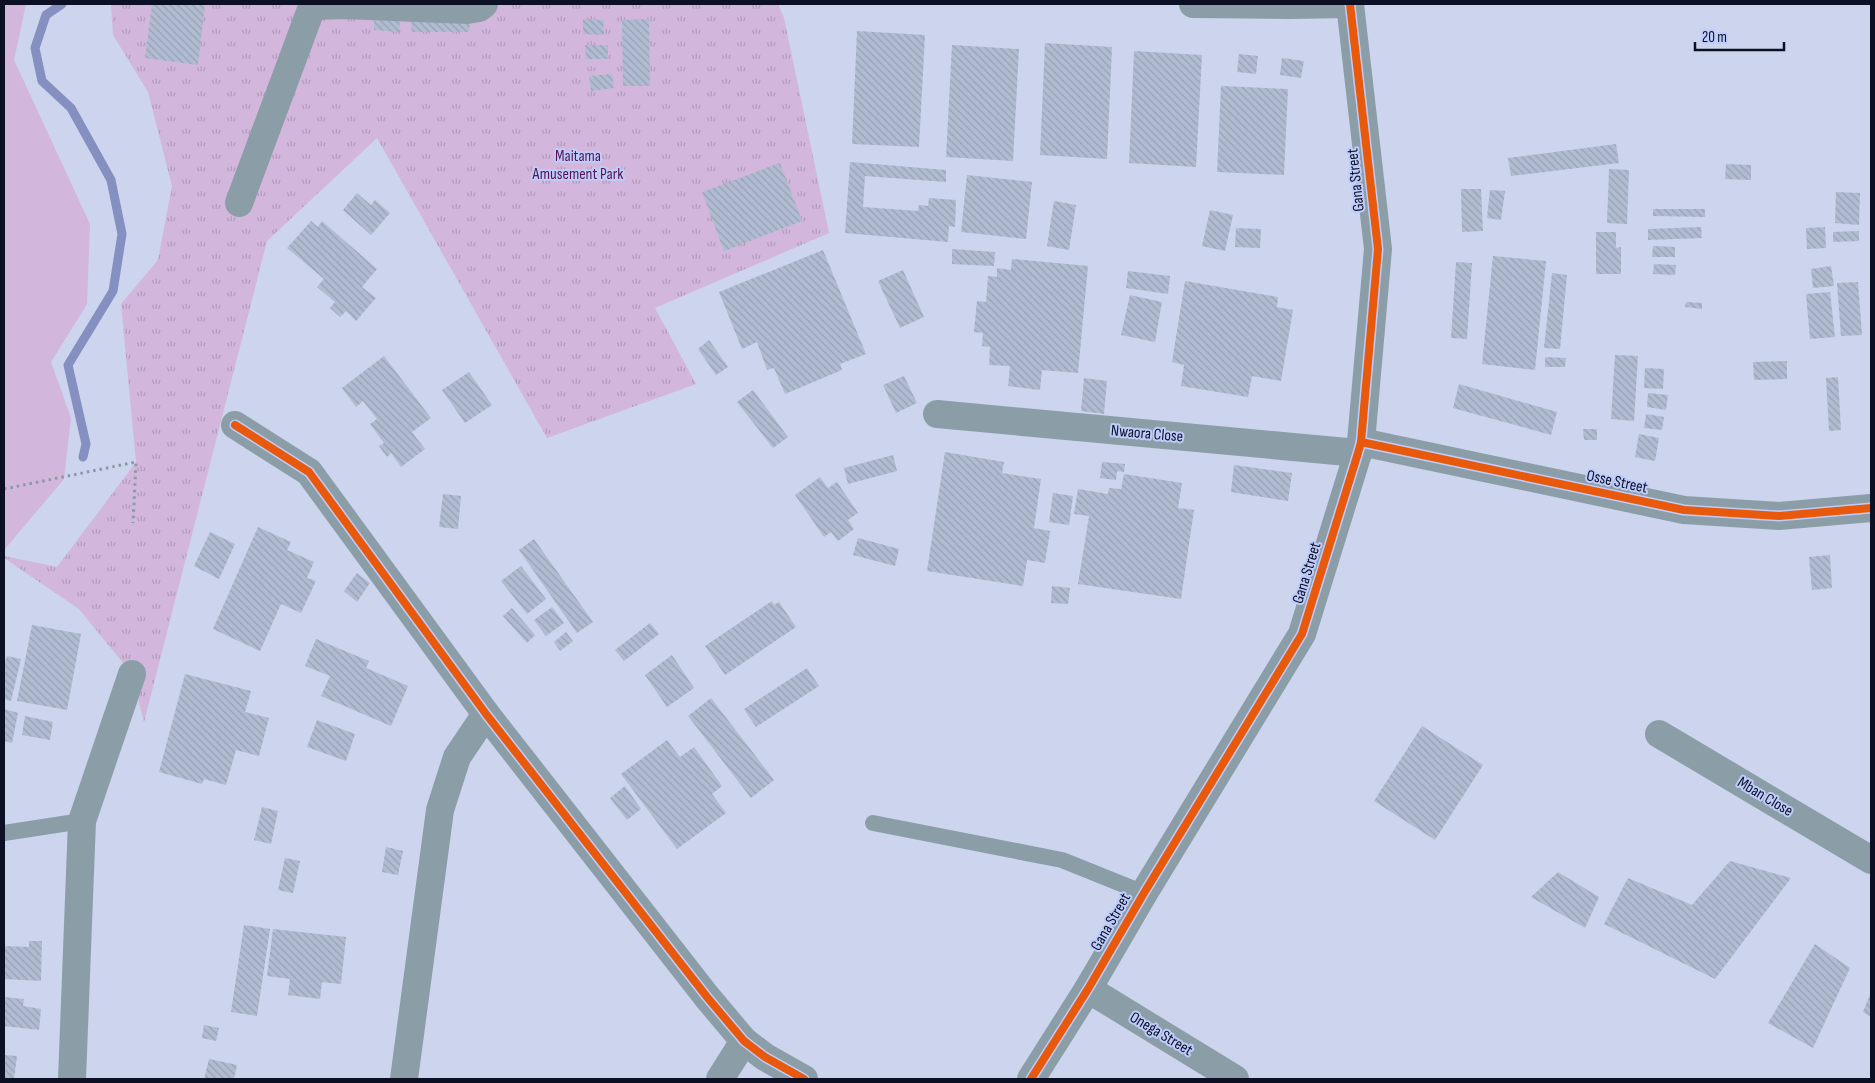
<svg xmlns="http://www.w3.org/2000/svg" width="1875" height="1083" viewBox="0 0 1875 1083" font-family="'Sofia Sans Condensed',sans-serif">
	<defs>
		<pattern id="park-tufts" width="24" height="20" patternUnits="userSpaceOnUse" patternTransform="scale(1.25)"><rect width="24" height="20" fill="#d2b6db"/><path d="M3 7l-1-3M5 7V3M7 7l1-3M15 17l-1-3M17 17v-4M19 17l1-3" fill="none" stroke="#b39bbc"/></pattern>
		<pattern id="building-back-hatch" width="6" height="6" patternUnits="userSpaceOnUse" patternTransform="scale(1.25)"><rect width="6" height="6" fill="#b1bcd2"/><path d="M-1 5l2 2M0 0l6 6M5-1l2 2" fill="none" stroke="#97a1b4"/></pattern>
	</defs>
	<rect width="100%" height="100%" fill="#ccd4ee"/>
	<path fill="#d2b6db" d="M4 4H26L14 60 90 224 87 304 51 362 71 418 64 479 4 550Z"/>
	<path fill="url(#park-tufts)" d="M111 4H778L784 18 829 233 655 308 696 384 547 438 377 138 267 241 144 722 132 674 79 609 4 558V556L57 567 136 462 121 304 158 260 172 186 148 92 113 35Z"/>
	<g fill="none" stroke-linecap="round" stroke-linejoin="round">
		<path stroke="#8590c0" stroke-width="9" d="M62 4 46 15 35 48 42 81 71 108 111 180 122 234 113 291 68 365 86 444 83 457"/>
	</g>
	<g fill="url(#building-back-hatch)">
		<path d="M152 4H205L198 65 145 58Z"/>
		<path d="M374 19 400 21 399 32 374 30Z"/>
		<path d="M583 19 604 20 603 35 583 34Z"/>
		<path d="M649 19 650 86H623L622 20Z"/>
		<path d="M411 20 470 21 469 32H412Z"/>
		<path d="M857 31 925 35 919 147 852 144Z"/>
		<path d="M1045 43 1112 47 1107 159 1040 155Z"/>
		<path d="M585 45H608V59H586Z"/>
		<path d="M952 45 1019 49 1013 161 946 157Z"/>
		<path d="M1134 51 1202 55 1196 167 1129 163Z"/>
		<path d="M1239 54 1258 56 1256 74 1237 72Z"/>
		<path d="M1282 58 1304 61 1301 78 1280 75Z"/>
		<path d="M612 74 614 88 591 91 589 76Z"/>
		<path d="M1221 86 1288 89 1284 175 1217 172Z"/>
		<path d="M1616 144 1619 163 1511 176 1508 158Z"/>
		<path d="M850 162 946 170V182L865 176 863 207 918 211 919 205 928 206 929 198 956 200 955 227 949 226 948 242 845 233Z"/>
		<path d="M780 163 802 221 724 251 702 192Z"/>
		<path d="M1726 164 1751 165V180L1725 179Z"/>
		<path d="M1609 169 1629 170 1627 224 1607 223Z"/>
		<path d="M967 175 1032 182 1026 239 961 232Z"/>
		<path d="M1461 189H1481L1483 231 1462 232Z"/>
		<path d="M1490 190 1505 191 1501 220 1487 218Z"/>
		<path d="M1836 192 1860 193 1859 225 1835 223Z"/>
		<path d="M357 193 371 205 375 200 390 213 371 235 343 210Z"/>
		<path d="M1054 201 1076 205 1069 250 1047 246Z"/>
		<path d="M1653 209H1705V217L1653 216Z"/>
		<path d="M1210 210 1233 215 1225 251 1202 246Z"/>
		<path d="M311 221 318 227 322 221 377 269 362 287 376 298 356 321 346 311 340 317 330 308 335 302 317 287 324 279 287 248Z"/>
		<path d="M1701 227 1702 238 1648 240V229Z"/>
		<path d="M1825 227 1826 248 1807 249 1806 228Z"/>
		<path d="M1236 228 1261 229 1260 248 1235 247Z"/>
		<path d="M1859 231V241L1833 242V232Z"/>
		<path d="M1596 232H1616V248L1621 247V274H1596Z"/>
		<path d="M1653 246 1675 247V257H1652Z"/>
		<path d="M952 249 995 252 994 266 952 264Z"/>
		<path d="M823 250 866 354 840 364 842 370 785 394 774 368 767 370 757 342 742 349 719 292Z"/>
		<path d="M1493 256 1546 261 1535 370 1482 364Z"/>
		<path d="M1012 259 1088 266 1078 373 1042 370 1040 390 1008 386 1010 366 989 365 990 347 982 346 983 333 974 332 977 301 986 302 988 276 997 277V268L1011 270Z"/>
		<path d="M1456 262 1472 263 1467 339 1451 338Z"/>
		<path d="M1654 264 1676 265 1675 275 1653 274Z"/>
		<path d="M1831 266 1834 286 1813 288 1811 269Z"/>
		<path d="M903 270 924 317 900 328 878 281Z"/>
		<path d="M1128 271 1170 276 1168 294 1126 288Z"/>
		<path d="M1552 273 1567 275 1560 349 1544 348Z"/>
		<path d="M1185 281 1278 297 1277 307 1293 310 1281 381 1252 376 1248 397 1181 386 1184 365 1172 362Z"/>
		<path d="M1858 282 1862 335 1841 336 1837 283Z"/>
		<path d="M1830 292 1835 337 1810 339 1806 294Z"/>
		<path d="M1130 295 1162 302 1155 342 1121 335Z"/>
		<path d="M1686 302 1702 303V309L1685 307Z"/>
		<path d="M709 340 728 367 716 375 698 349Z"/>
		<path d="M1615 355 1638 356 1634 421 1611 419Z"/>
		<path d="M384 356 431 418 412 432 425 449 401 467 391 453 387 457 379 446 384 443 370 424 377 419 363 401 356 407 342 388Z"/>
		<path d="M1545 357 1566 358 1565 367H1545Z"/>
		<path d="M1787 361V379L1754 380 1753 362Z"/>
		<path d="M1645 368 1664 369 1663 389 1644 388Z"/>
		<path d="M469 372 492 405 465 423 442 390Z"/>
		<path d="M904 376 917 403 896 413 883 385Z"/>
		<path d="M1838 377 1841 430 1829 431 1826 378Z"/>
		<path d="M1084 378 1107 381 1104 414 1081 411Z"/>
		<path d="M1459 384 1557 412 1551 435 1453 408Z"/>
		<path d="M753 390 788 437 773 448 737 402Z"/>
		<path d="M1648 393 1668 395 1666 410 1647 407Z"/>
		<path d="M1646 414 1664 417 1662 430 1644 428Z"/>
		<path d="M1583 429H1597V440H1584Z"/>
		<path d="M1639 434 1659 438 1655 461 1635 457Z"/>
		<path d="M945 452 1004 462 1002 473 1041 479 1034 528 1050 531 1045 563 1027 560 1023 586 927 571Z"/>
		<path d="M893 455 897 471 848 484 844 468Z"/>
		<path d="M1102 462 1125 464 1124 472 1117 471 1116 480 1100 478Z"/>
		<path d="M1234 465 1292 473 1288 501 1231 492Z"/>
		<path d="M1124 474 1182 483 1178 508 1194 510 1181 599 1078 584 1089 516 1074 514 1078 489 1108 494 1109 488 1121 489Z"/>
		<path d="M820 477 828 488 837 482 858 513 848 520 854 529 838 541 831 532 824 537 795 495Z"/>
		<path d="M1053 493 1073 496 1069 525 1049 522Z"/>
		<path d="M443 494 461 496 458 529 439 527Z"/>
		<path d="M258 527 291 542 287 550 314 562 307 578 316 581 301 613 281 604 260 651 213 629Z"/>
		<path d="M210 532 235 544 219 579 194 566Z"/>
		<path d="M858 538 899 549 895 566 853 555Z"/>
		<path d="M534 539 593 622 577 633 519 550Z"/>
		<path d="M1830 555 1832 588 1812 590 1809 557Z"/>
		<path d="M521 566 546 599 527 614 501 581Z"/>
		<path d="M357 573 370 583 357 602 344 591Z"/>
		<path d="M1052 586 1070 588 1068 604 1051 603Z"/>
		<path d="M772 601 774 605 779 602 796 627 725 675 705 646Z"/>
		<path d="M552 607 564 623 546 636 534 620Z"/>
		<path d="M512 608 535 635 527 643 503 616Z"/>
		<path d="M650 623 659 634 624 661 615 650Z"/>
		<path d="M32 625 81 634 67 710 17 701Z"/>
		<path d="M566 632 573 641 560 651 554 642Z"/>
		<path d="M316 639 369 661 366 668 408 686 391 726 321 696 330 676 305 666Z"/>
		<path d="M672 655 694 688 667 707 645 675Z"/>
		<path d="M7 656 21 659 11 701 4 699V665Z"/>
		<path d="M807 668 819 686 756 727 744 709Z"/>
		<path d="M185 674 251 691 245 712 269 718 259 756 236 750 226 785 204 779 202 784 159 772Z"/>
		<path d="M711 698 774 780 751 798 688 716Z"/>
		<path d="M4 709 18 713 12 743 4 741Z"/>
		<path d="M25 716 53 722 50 740 22 735Z"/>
		<path d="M317 720 355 734 346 761 307 747Z"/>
		<path d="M1422 726 1483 765 1435 840 1374 801Z"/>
		<path d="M667 740 680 757 694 747 722 786 712 794 726 813 677 849 621 774Z"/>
		<path d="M625 786 641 809 627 820 610 798Z"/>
		<path d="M262 807 278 811 271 844 254 840Z"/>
		<path d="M386 847 403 851 398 875 382 872Z"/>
		<path d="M285 858 300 861 293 893 278 890Z"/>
		<path d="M1730 861 1791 878 1715 979 1604 924 1628 878 1692 905Z"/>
		<path d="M1558 872 1599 897 1585 928 1531 897Z"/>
		<path d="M244 925 270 929 257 1016 231 1012Z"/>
		<path d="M273 929 346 937 341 984 322 982 320 999 288 995 290 979 267 976Z"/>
		<path d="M29 941H42L41 981 4 979V946L29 947Z"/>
		<path d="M1815 944 1850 968 1813 1048 1768 1023Z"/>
		<path d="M1871 992V1017L1863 1012Z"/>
		<path d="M4 997 24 999 23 1006 41 1009 39 1030 4 1026Z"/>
		<path d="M204 1025 219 1028 216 1041 202 1038Z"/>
		<path d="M4 1055 17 1056 14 1079H4Z"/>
		<path d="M209 1059 237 1065 234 1079H204Z"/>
	</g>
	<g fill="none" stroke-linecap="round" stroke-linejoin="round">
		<path stroke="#8b98a5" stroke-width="3" stroke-dasharray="2.5 4" stroke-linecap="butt" d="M4 489 136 462 133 523"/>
		<g stroke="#8b9ea8" stroke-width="16">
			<path d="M873 823 1062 860 1144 893"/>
			<path d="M4 833 82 821"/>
		</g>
		<g stroke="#8b9ea8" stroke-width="28">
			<path d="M1193 4 1290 5 1350 4"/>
			<path d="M313 6 345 5 467 10 479 8 484 4"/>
			<path d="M239 203 313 4"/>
			<path d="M937 414 1358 453"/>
			<path d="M235 425 309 472 486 714 707 997 744 1041 765 1057 804 1079"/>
			<path d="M1361 442 1684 510 1779 516 1871 508"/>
			<path d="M1659 734 1871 860"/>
			<path d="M1088 989 1235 1079"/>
			<path d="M72 1079 82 821 132 674"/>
			<path d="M404 1079 440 810 457 757 486 714"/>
			<path d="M720 1079 744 1041"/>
			<path d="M1031 1079 1088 989 1144 893 1302 634 1358 453 1361 442 1378 249 1350 4"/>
		</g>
		<g stroke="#bfccfb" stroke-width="11">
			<g id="cycleway">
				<path d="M235 425 309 472 486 714 707 997 744 1041 765 1057 804 1079"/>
				<path d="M1361 442 1684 510 1779 516 1871 508"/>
				<path d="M1031 1079 1088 989 1144 893 1302 634 1358 453 1361 442 1378 249 1350 4"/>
			</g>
		</g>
		<use href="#cycleway" stroke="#e8590c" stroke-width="8"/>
	</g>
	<g text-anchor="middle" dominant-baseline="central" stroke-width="4" stroke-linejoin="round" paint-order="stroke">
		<g font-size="16" fill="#57144f" stroke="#bfccfb">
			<text x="578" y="156">Maitama<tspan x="578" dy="18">Amusement Park</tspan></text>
		</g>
		<g font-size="16" fill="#0c1025" stroke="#bfccfb">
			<text transform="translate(1356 180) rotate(-96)">Gana Street</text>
			<text transform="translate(1147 434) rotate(5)">Nwaora Close</text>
			<text transform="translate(1617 482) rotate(12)">Osse Street</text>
			<text transform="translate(1307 573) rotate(-73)">Gana Street</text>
			<text transform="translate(1765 797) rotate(31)">Mban Close</text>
			<text transform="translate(1111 922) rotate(-60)">Gana Street</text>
			<text transform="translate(1161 1034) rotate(31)">Onega Street</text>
		</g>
	</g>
	<rect width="1875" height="1083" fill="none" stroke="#0c1025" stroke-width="10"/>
	<path d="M1695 42v8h89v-8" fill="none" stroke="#0c1025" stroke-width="2.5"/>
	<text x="1702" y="42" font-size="15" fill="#0c1025" stroke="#bfccfb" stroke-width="4" paint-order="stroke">20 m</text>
</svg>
